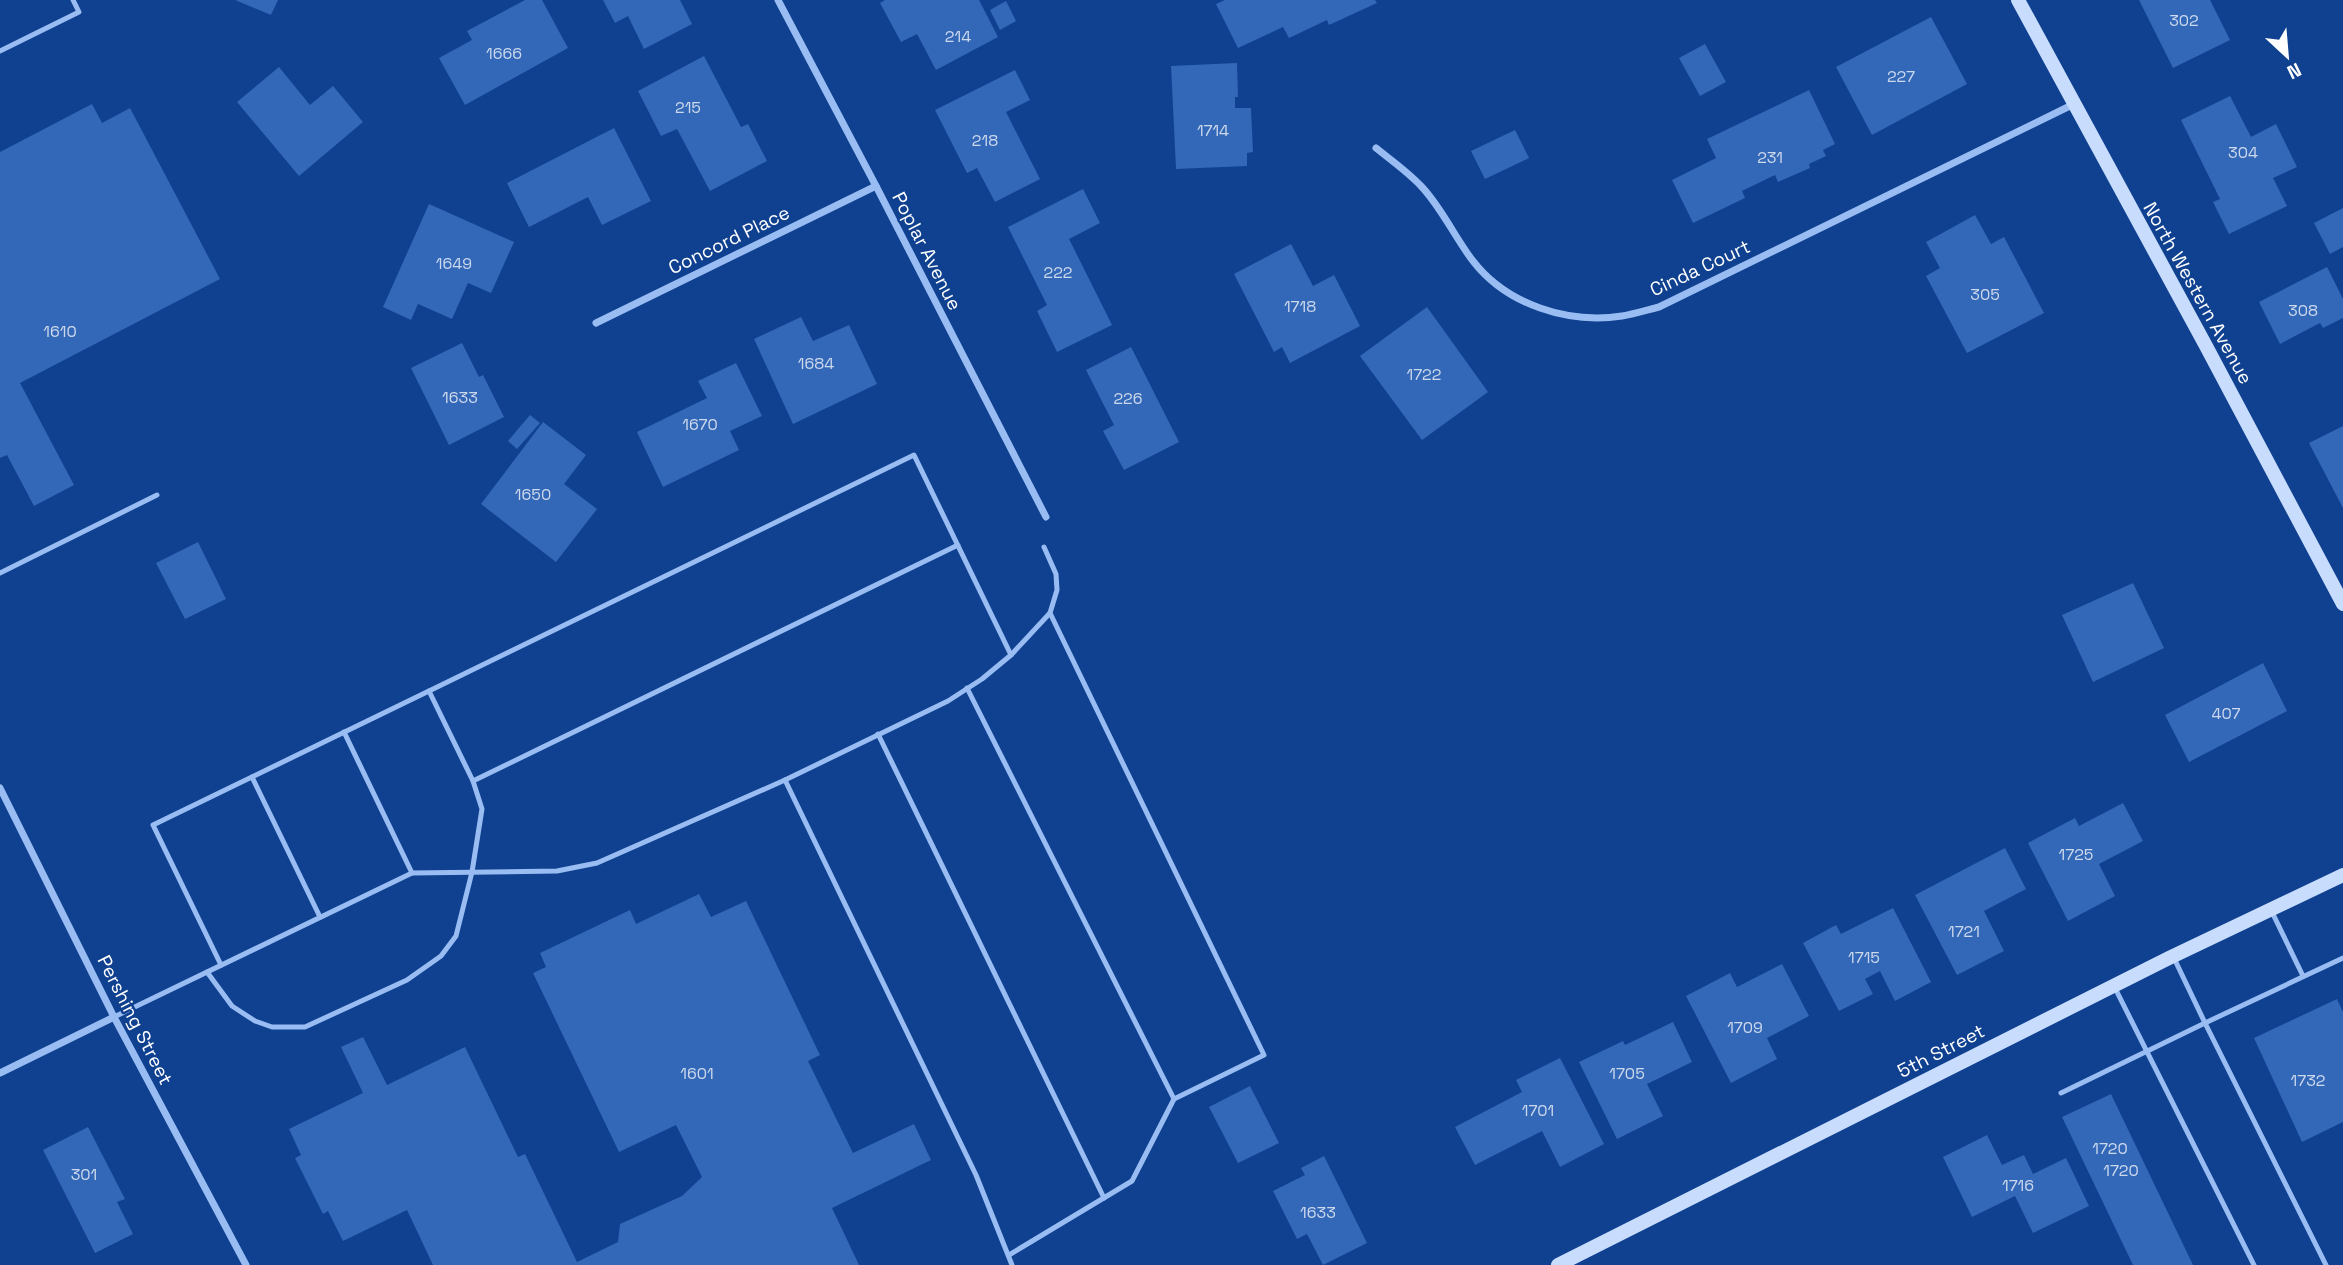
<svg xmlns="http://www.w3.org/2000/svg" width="2343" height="1265" viewBox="0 0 2343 1265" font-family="'Space Grotesk',sans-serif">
	<rect width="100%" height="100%" fill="#0f4190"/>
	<g fill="#3367b7">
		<path d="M235 0H278L271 15Z"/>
		<path d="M525 0H542L568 48 465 105 439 58 472 40 467 31Z"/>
		<path d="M603 0H680L692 24 644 49 628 16 615 23Z"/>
		<path d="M885 0H979L998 37 936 70 917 34 901 42 880 3Z"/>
		<path d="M1225 0H1375L1377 3 1329 25 1327 20 1289 38 1283 27 1238 48 1216 4Z"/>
		<path d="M2139 0H2210L2230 40 2173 68Z"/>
		<path d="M1006 1 1016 21 1000 30 990 10Z"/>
		<path d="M1931 17 1967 84 1872 135 1836 67Z"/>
		<path d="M1705 44 1726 82 1700 96 1679 58Z"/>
		<path d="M704 56 741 127 748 124 767 161 710 191 677 129 661 136 638 91Z"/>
		<path d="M1237 63 1238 97H1235V108H1251L1253 152 1247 153V166L1176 169 1171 66Z"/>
		<path d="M279 67 310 105 333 86 363 122 299 176 237 102Z"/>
		<path d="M1015 70 1030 100 1006 112 1040 179 995 202 977 168 967 173 935 110Z"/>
		<path d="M1809 90 1835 144 1823 150 1826 156 1809 164 1810 168 1778 182 1775 175 1742 191 1745 198 1693 223 1672 180 1716 158 1707 139Z"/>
		<path d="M2230 96 2251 137 2276 124 2297 167 2273 178 2287 206 2229 234 2213 202 2220 199 2181 120Z"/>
		<path d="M92 104 102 123 130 108 220 279 20 383 74 485 34 506 7 455 0 458V152Z"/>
		<path d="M614 128 651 201 602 225 588 197 529 227 507 183Z"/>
		<path d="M1515 130 1529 158 1485 179 1471 151Z"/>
		<path d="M1083 189 1100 223 1069 239 1112 325 1057 352 1037 311 1047 305 1008 227Z"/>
		<path d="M429 204 514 242 491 293 468 283 452 319 418 304 411 320 383 307Z"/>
		<path d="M2343 208V247L2330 254 2314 223Z"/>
		<path d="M1975 215 1991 244 2004 237 2044 313 1967 353 1926 276 1940 268 1926 242Z"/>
		<path d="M1291 244 1313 286 1334 275 1360 326 1290 363 1282 347 1274 352 1234 274Z"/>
		<path d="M2327 267 2343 299V318L2323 328 2320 323 2280 344 2259 302Z"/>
		<path d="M1427 307 1488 392 1422 440 1360 356Z"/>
		<path d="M801 317 813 341 849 325 877 384 793 424 754 339Z"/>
		<path d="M462 343 479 377 483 375 504 417 449 445 411 368Z"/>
		<path d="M1131 347 1179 442 1124 470 1103 431 1114 425 1086 370Z"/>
		<path d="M736 363 762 416 730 431 739 450 663 487 637 432 707 398 698 381Z"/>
		<path d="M530 415 540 423 517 449 508 441Z"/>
		<path d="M543 422 586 455 564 484 597 509 556 562 481 504Z"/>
		<path d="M2343 426V508L2309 443Z"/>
		<path d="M198 542 226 599 185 619 156 563Z"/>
		<path d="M2133 583 2164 648 2093 682 2062 615Z"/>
		<path d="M2263 663 2287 711 2189 762 2165 715Z"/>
		<path d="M2123 803 2143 841 2099 864 2115 896 2068 921 2028 843 2075 818 2079 826Z"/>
		<path d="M2005 848 2026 889 1984 911 2004 951 1957 975 1915 895Z"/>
		<path d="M699 894 711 917 746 901 820 1055 808 1061 853 1153 914 1124 931 1160 832 1208 859 1265H433L407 1210 343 1241 328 1211 323 1214 295 1158 301 1155 289 1129 363 1093 341 1047 363 1037 387 1085 465 1047 518 1157 525 1154 577 1262 618 1242 620 1224 682 1196 702 1177 676 1125 619 1152 533 973 546 967 540 953 630 910 636 924Z"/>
		<path d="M1893 908 1931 982 1895 1001 1880 971 1865 979 1873 994 1839 1011 1803 943 1836 925 1841 934Z"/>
		<path d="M1782 964 1809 1016 1767 1038 1777 1059 1731 1083 1686 996 1730 973 1737 987Z"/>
		<path d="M2337 999 2343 1012V1122L2302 1142 2254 1038Z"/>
		<path d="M1673 1022 1692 1062 1647 1084 1663 1116 1617 1139 1579 1062 1623 1041 1625 1045Z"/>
		<path d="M1560 1058 1604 1144 1560 1167 1542 1131 1475 1165 1455 1127 1522 1092 1516 1080Z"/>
		<path d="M1250 1086 1279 1143 1238 1163 1209 1107Z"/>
		<path d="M2111 1094 2193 1265H2133L2062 1117Z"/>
		<path d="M88 1127 125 1199 117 1202 133 1234 95 1253 43 1150Z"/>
		<path d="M1987 1135 2002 1165 2024 1155 2033 1174 2066 1158 2089 1206 2033 1233 2015 1196 1972 1217 1943 1157Z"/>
		<path d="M1324 1156 1367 1243 1323 1265 1307 1234 1297 1239 1273 1191 1305 1175 1301 1168Z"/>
	</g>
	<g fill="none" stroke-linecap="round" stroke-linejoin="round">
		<g stroke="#99bdf3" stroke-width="5">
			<path d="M0 51 79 12 73 0"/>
			<path d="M958 545 473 781 429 691 914 455 1011 655"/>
			<path d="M0 573 157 495"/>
			<path d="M1050 613 1264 1055 1174 1099"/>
			<path d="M967 688 1174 1099 1132 1181 1009 1255"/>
			<path d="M878 734 1104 1198"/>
			<path d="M252 777 320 917"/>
			<path d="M412 873 557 871 597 863 785 780"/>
			<path d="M2271 910 2303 976"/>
			<path d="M2173 956 2205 1023 2343 958"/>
			<path d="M221 965 153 825 429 691"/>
			<path d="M207 972 232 1006 255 1021 272 1027H305L407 980 441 956 456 936 472 872 482 809 473 781"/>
			<path d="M2114 986 2254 1265"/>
			<path d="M114 1017 412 873 344 732"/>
			<path d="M2061 1093 2205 1023 2326 1265"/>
			<path d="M1012 1265 976 1175 785 780 948 701 982 679 1011 655 1050 613 1057 590 1056 574 1044 547"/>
		</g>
		<g stroke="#99bdf3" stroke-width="7">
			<path d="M778 0 876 186 1046 517"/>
			<path d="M1376 148C1391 160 1408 172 1421 186 1442 208 1455 238 1473 261 1507 305 1568 324 1622 316 1634 314 1647 310 1659 307L2074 104"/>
			<path d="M596 323 876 186"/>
			<path d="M0 788 114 1017 246 1265"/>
			<path d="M0 1073 114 1017"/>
		</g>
		<g stroke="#c8dcfd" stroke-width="14">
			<path d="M2018 0 2206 346 2343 604"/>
			<path d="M1558 1265 2169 958 2343 875"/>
		</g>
	</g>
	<g text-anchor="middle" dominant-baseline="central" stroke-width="5" stroke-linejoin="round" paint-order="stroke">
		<g font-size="16" fill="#ccd9ed">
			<text x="2184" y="20">302</text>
			<text x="958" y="36">214</text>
			<text x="504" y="53">1666</text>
			<text x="1901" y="76">227</text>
			<text x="688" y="107">215</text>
			<text x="1213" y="130">1714</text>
			<text x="985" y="140">218</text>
			<text x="2243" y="152">304</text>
			<text x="1770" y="157">231</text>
			<text x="454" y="263">1649</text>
			<text x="1058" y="272">222</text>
			<text x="1985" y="294">305</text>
			<text x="1300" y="306">1718</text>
			<text x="2303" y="310">308</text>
			<text x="60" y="331">1610</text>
			<text x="816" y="363">1684</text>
			<text x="1424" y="374">1722</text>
			<text x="460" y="397">1633</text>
			<text x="1128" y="398">226</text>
			<text x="700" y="424">1670</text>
			<text x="533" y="494">1650</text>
			<text x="2226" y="713">407</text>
			<text x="2076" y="854">1725</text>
			<text x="1964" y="931">1721</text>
			<text x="1864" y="957">1715</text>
			<text x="1745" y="1027">1709</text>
			<text x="697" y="1073">1601</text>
			<text x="1627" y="1073">1705</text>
			<text x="2308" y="1080">1732</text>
			<text x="1538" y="1110">1701</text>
			<text x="2110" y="1148">1720</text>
			<text x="2121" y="1170">1720</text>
			<text x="84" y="1174">301</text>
			<text x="2018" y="1185">1716</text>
			<text x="1318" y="1212">1633</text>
		</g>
		<g font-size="19" fill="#fff" stroke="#0f4190">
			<text transform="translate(729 240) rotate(-26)">Concord Place</text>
			<text transform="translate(927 251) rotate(63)">Poplar Avenue</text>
			<text transform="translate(1700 268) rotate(-25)">Cinda Court</text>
			<text transform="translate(2198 293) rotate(61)">North Western Avenue</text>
			<text transform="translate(135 1020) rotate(63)">Pershing Street</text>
			<text transform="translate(1941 1051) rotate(-27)">5th Street</text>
		</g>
	</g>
	<g transform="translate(2287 56) rotate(154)" stroke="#0f4190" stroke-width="5" paint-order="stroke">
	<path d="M0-5L12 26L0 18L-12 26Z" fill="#ffffff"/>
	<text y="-10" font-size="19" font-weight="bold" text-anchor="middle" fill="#ffffff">N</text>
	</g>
</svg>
